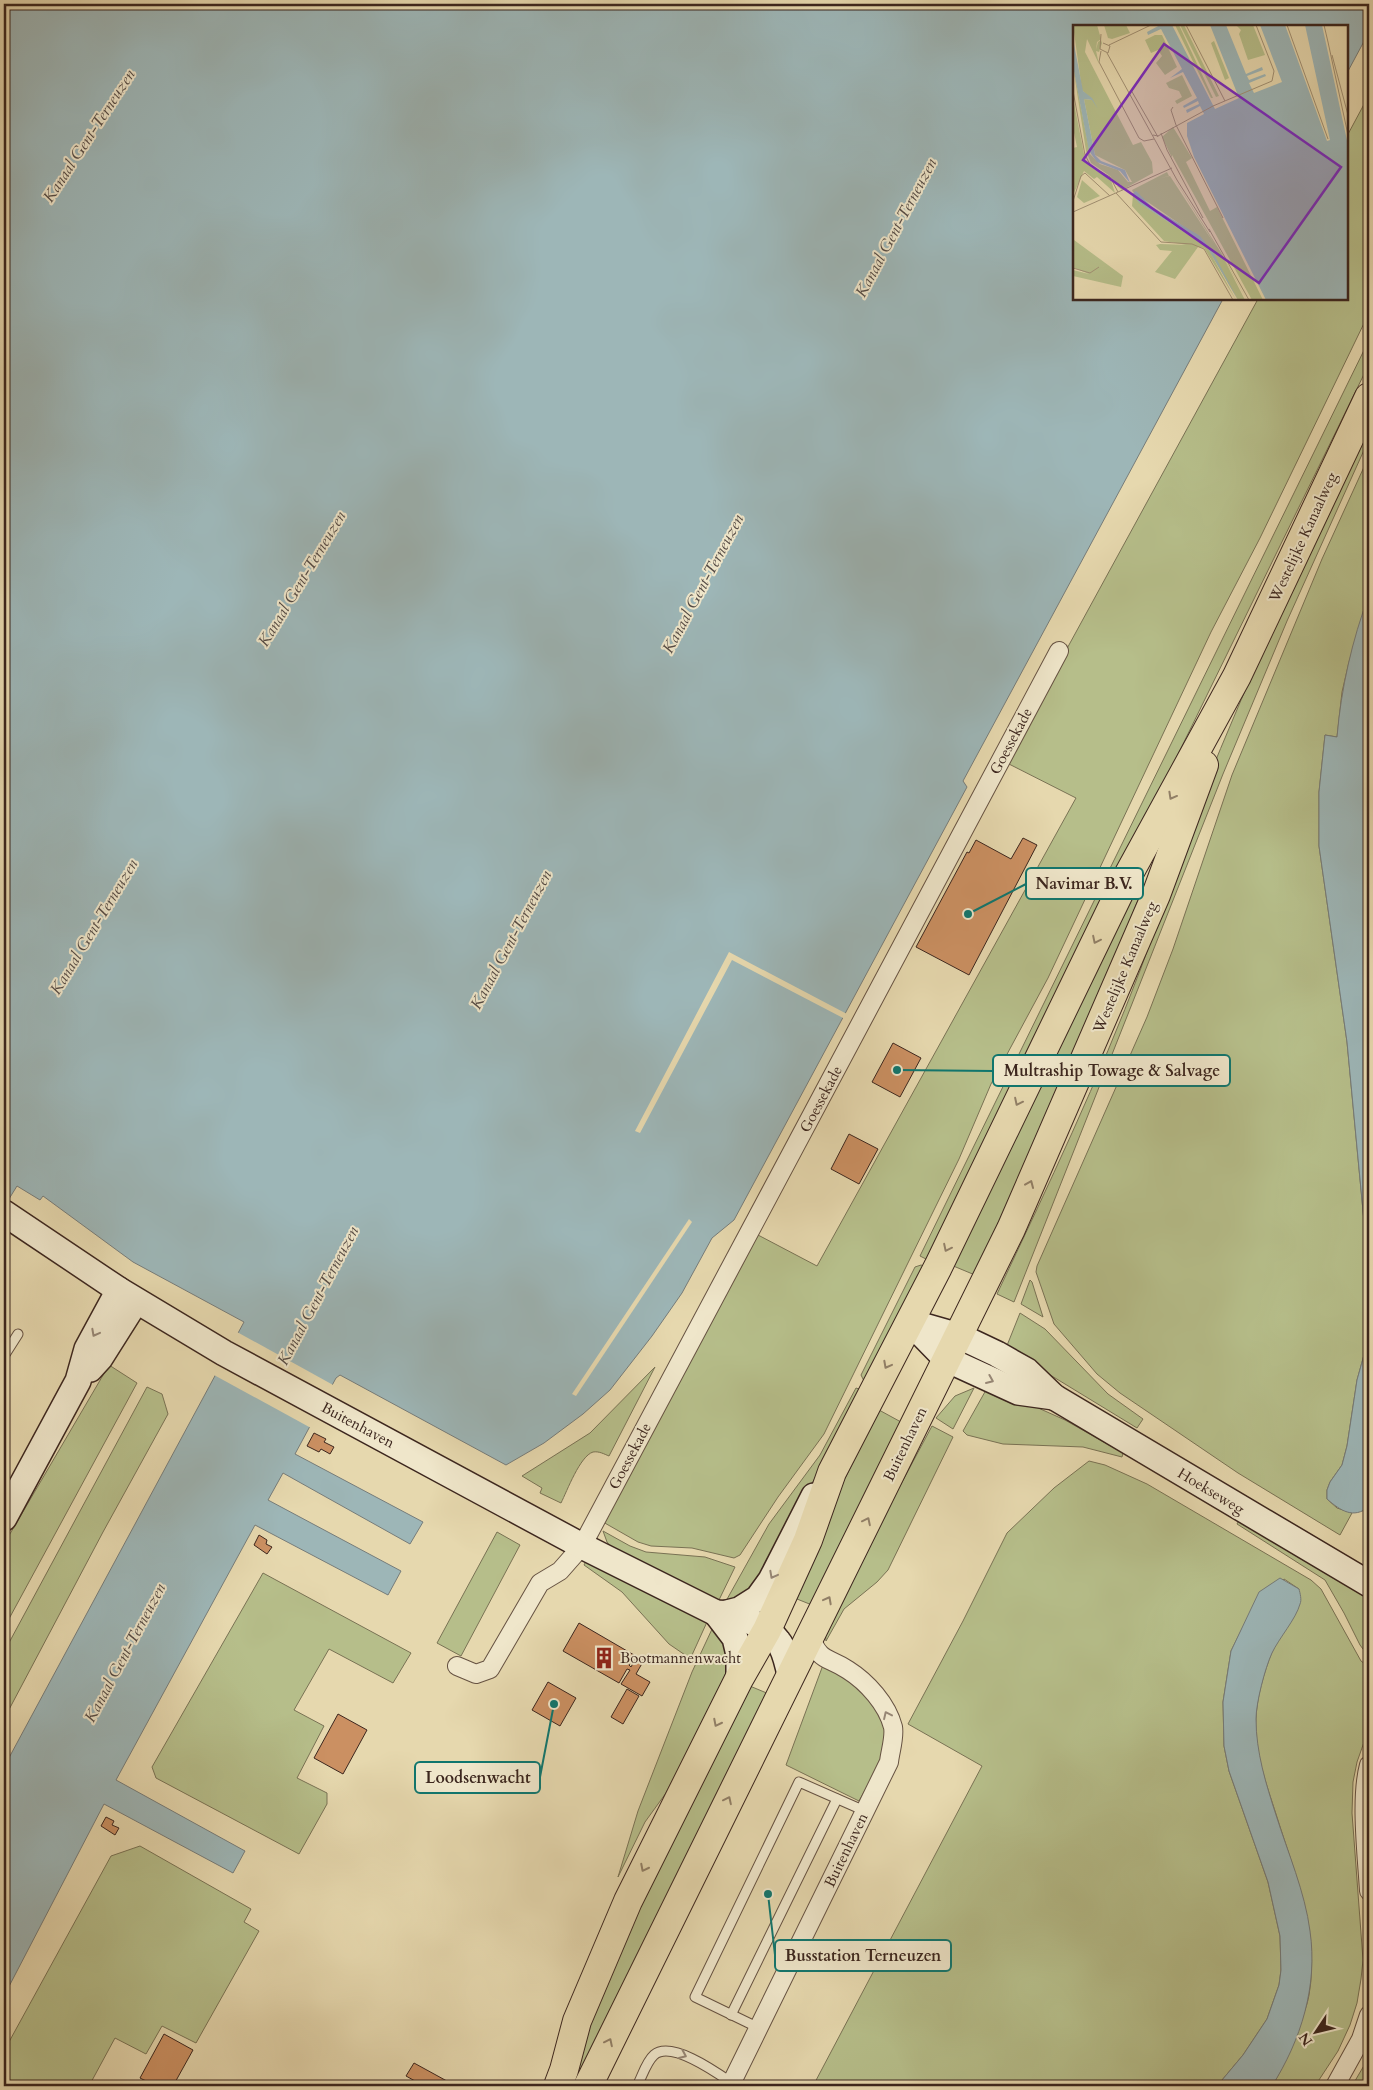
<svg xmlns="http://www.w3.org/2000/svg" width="1373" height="2090" viewBox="0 0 1373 2090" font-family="Cardo,serif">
	<rect width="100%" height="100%" fill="#e6d8ae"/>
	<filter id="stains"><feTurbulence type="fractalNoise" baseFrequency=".004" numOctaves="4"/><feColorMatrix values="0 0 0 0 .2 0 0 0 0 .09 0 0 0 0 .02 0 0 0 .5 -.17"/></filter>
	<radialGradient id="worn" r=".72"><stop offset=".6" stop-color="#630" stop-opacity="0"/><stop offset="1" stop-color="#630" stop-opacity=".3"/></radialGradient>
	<g fill="#b6be8a" stroke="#797254">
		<path d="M1369 95V313L1260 538 1211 632 1048 978 991 1084 959 1159 824 1434 778 1497 740 1555 734 1558 692 1548 651 1546 638 1542 603 1522 758 1235 817 1266 1076 798 1005 762 1258 299H1347V136Z"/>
		<path d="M1369 340V364L930 1261 920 1256Z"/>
		<path d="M1369 412V439L1287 621 1223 774 1014 1302 997 1294C1048 1186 1099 1079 1141 968 1156 929 1165 886 1181 847 1232 715 1291 586 1348 457Z"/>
		<path d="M1369 456V595L1349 662 1342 692 1337 737 1325 735 1319 792V846L1347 1042 1369 1274V1337L1357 1380 1347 1446 1342 1465 1330 1482 1327 1490V1499L1337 1508 1352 1513 1340 1535 1238 1473 1120 1393 1097 1374 1054 1324 1036 1272 1037 1266 1147 1017 1173 949 1232 775 1322 559Z"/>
		<path d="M1369 720V833L1366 802Z"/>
		<path d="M1136 887 1142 890 1060 1095 975 1275 951 1265Z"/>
		<path d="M921 1265 927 1267 864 1381 861 1375 915 1267Z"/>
		<path d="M1030 1280 1032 1282 1043 1317 1021 1304Z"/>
		<path d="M1020 1313 1045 1329 1108 1394 1143 1419 1137 1428 1006 1348Z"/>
		<path d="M109 1365 137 1383 4 1628V1544Z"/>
		<path d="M655 1367 609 1456C604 1454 599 1451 593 1452 580 1456 567 1491 561 1503L540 1493 542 1488 522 1476 590 1433Z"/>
		<path d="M147 1387 162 1394 168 1414 103 1532 4 1719V1652Z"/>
		<path d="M856 1388 865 1391 792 1518 754 1592 726 1601 769 1524 820 1455Z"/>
		<path d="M974 1388 953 1429 936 1418 955 1396Z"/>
		<path d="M986 1390 1036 1407 1065 1420 1123 1453 1122 1457 1083 1447 1003 1444 967 1435 963 1431Z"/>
		<path d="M879 1410 901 1422 812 1605 787 1595Z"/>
		<path d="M932 1426 953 1437 888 1570 877 1582 844 1609 826 1641 825 1630 838 1602Z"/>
		<path d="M1089 1461 1105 1465 1147 1484 1311 1580 1321 1589 1361 1661 1369 1667V1728L1357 1762 1353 1782 1352 1813 1363 1960 1361 1979 1357 2003 1350 2025 1338 2051 1315 2086H1272C1283 2068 1290 2051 1297 2031 1301 2020 1307 2007 1309 1995 1320 1933 1294 1872 1276 1814 1266 1783 1254 1751 1256 1718 1258 1675 1282 1628 1299 1589L1284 1579 1242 1629 1231 1651 1223 1702 1224 1746 1229 1771 1268 1882 1280 1936 1281 1970 1279 1985 1267 2019 1243 2055 1217 2086H813L982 1766 908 1724 963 1621 1007 1533 1054 1488Z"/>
		<path d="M1239 1520 1369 1596V1657L1360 1645 1344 1613 1325 1580 1237 1524Z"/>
		<path d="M603 1531 630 1546 646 1552 705 1557 735 1567 718 1602 615 1552 607 1542Z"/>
		<path d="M497 1532 520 1545 461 1656 437 1643Z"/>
		<path d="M586 1561 707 1622 692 1655 688 1657 669 1644 622 1592 584 1565Z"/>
		<path d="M263 1573 411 1653 393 1683 329 1649 294 1710 324 1726 297 1778 327 1793V1804L299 1854 156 1778 152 1767Z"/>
		<path d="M713 1627 730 1650 727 1669 722 1684 666 1793 645 1822 618 1877 638 1811 692 1672Z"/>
		<path d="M823 1665 856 1684 881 1710 890 1745 859 1801 786 1765Z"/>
		<path d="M745 1684 769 1694 576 2086H568L602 1983Z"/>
		<path d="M140 1846 251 1909 244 1922 259 1931 196 2043 162 2026 146 2054 115 2038 89 2086H4V2051L111 1856Z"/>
		<path d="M1369 2057V2086H1352Z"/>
	</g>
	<g fill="#9db6b7" stroke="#767c7a">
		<path d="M4 4H1369V32L1347 73V26H1074V299H1223L963 781 967 787 734 1220 712 1238 682 1293 652 1336 610 1390 583 1414 544 1443 506 1465 340 1375 336 1378 295 1454 423 1522 410 1544 283 1473 268 1500 401 1571 388 1595 255 1525 116 1780 245 1851 233 1873 104 1804 4 1996V1767L244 1322 133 1262 43 1196 40 1200 17 1186 4 1207Z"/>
		<path d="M1369 595V720L1366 802 1369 833V1507C1353 1519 1341 1511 1327 1499V1490L1330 1482 1342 1465 1347 1446 1357 1380 1369 1337V1274L1347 1042 1319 846V792L1325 735 1337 737C1341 689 1352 640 1369 595Z"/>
		<path d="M1280 1578 1299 1589C1300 1593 1302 1600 1300 1604 1296 1619 1279 1638 1272 1653 1265 1668 1256 1703 1256 1719 1256 1752 1266 1784 1276 1815 1288 1853 1305 1892 1310 1931 1318 1986 1301 2040 1272 2086H1217L1243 2055 1267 2019 1279 1985 1281 1970 1280 1936 1268 1882 1229 1771 1224 1746 1223 1702 1231 1651 1259 1592Z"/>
	</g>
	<g fill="#e6d8ae">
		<path d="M729 952 847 1014 845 1019 732 960 640 1133 635 1131Z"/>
		<path d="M689 1219 692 1222 576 1396 572 1394Z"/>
		<path d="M237 1332 335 1386 311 1428 214 1375Z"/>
	</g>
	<g fill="#cb9062" stroke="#3c261e">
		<path d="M1023 838 1037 845 969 975 916 947 967 852 969 853 976 840 1011 859Z"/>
		<path d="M893 1043 921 1058 900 1097 872 1082Z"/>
		<path d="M849 1134 878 1149 859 1184 831 1169Z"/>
		<path d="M314 1433 326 1439 324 1442 334 1447 330 1454 321 1449 319 1452 307 1446Z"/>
		<path d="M259 1535 267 1540 266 1544 272 1547 267 1554 254 1545Z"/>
		<path d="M579 1623 634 1655 629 1665 631 1667 637 1656 644 1660 636 1674 650 1682 642 1696 621 1684 630 1670 627 1669 619 1683 563 1651Z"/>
		<path d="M548 1682 576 1698 560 1726 532 1710Z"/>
		<path d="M627 1689 639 1696 623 1724 611 1717Z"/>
		<path d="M338 1714 367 1730 343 1774 314 1758Z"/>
		<path d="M106 1817 114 1821 112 1825 119 1828 115 1835 101 1826Z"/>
		<path d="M164 2034 193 2050 173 2086H156L140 2078Z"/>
		<path d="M414 2063 456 2086H424L406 2076Z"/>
	</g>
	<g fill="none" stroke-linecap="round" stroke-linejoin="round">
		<g stroke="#665242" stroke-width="11">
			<g id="service">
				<path d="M4 1356 18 1334"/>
				<path d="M731 2015 837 1799"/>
				<path d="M759 2028 695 1997 799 1782 865 1811"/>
				<path d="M637 2086C642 2077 646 2062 654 2055 671 2040 716 2072 732 2083"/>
			</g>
		</g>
		<g stroke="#665242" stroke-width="20">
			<g id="minor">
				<path d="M457 1666 476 1674 490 1669 540 1583 560 1571 582 1546 1059 651"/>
				<path d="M1369 1765C1360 1798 1367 1856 1369 1891"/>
				<path d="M730 2086 889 1762C890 1752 895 1737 893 1727 887 1704 867 1682 848 1670 825 1655 822 1664 809 1635"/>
				<path d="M1335 2086 1361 2039 1369 2015"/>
			</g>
		</g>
		<g stroke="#3c261e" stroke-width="28">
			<g id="secondary">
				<path d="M4 1213 119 1290 224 1353 582 1546 716 1613C734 1613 768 1626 778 1641 785 1650 787 1663 790 1674"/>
				<path d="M910 1322 959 1336 997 1354 1027 1371 1054 1397 1369 1584"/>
				<path d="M910 1322 946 1359 1018 1392 1054 1397"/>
				<path d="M90 1369 100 1358 136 1301"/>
				<path d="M4 1518 78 1381 87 1349 119 1290"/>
				<path d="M716 1613 735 1638 739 1655V1679"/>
				<path d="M727 1613 739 1610 758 1598 771 1580 814 1496"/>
			</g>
		</g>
		<g stroke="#3c261e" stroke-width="30">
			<g id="primary">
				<path d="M558 2086 564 2070 577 2021 628 1901 739 1679 767 1630 808 1540 832 1472 938 1267 1126 879 1237 676 1369 397"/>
				<path d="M588 2086 1011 1229 1156 895 1204 765"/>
			</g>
		</g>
		<use href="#service" stroke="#efe6ca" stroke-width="9"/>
		<use href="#minor" stroke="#efe6ca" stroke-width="18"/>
		<use href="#secondary" stroke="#efe6ca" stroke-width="25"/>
		<use href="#primary" stroke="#e6d8ae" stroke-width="28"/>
	</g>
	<defs><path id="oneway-chevron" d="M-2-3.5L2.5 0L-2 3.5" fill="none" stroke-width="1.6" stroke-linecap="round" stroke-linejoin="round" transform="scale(1.25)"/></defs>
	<g stroke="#917f66">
		<use href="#oneway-chevron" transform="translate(1172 796) rotate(119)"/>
		<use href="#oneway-chevron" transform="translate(1096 940) rotate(116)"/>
		<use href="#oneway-chevron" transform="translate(1018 1102) rotate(116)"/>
		<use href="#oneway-chevron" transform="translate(1030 1184) rotate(-67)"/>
		<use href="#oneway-chevron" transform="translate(947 1248) rotate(116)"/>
		<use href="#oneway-chevron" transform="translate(887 1365) rotate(118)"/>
		<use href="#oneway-chevron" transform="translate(867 1521) rotate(-64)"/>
		<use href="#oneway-chevron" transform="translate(828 1600) rotate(-62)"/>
		<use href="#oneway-chevron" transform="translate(717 1723) rotate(117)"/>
		<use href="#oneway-chevron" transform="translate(728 1800) rotate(-64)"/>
		<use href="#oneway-chevron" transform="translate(644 1868) rotate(117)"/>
		<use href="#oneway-chevron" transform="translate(609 2042) rotate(-64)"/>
	</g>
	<g stroke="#968674">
		<use href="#oneway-chevron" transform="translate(95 1333) rotate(118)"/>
		<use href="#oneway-chevron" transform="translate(990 1380) rotate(23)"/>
		<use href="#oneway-chevron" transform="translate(773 1575) rotate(118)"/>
		<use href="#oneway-chevron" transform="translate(887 1715) rotate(-115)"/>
		<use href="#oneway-chevron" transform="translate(683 2055) rotate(24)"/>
	</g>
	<defs>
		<g id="building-bare" transform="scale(1.725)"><path d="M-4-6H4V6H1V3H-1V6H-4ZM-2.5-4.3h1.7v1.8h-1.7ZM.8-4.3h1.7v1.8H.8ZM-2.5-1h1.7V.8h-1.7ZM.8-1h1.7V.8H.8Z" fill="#8f2418" stroke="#efe6ca" stroke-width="2.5" paint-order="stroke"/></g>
	</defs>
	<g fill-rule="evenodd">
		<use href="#building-bare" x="604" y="1658"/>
	</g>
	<g text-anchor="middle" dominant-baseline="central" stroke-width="4" stroke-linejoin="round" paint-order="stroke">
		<g font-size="15" fill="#3c261e" stroke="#efe6ca">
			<text transform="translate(1303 537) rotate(-65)">Westelijke Kanaalweg</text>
			<text transform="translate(1011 741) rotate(-62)">Goessekade</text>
			<text transform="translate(1125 967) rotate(-67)">Westelijke Kanaalweg</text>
			<text transform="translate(821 1099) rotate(-62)">Goessekade</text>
			<text transform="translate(358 1425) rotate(28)">Buitenhaven</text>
			<text transform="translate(905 1444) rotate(-64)">Buitenhaven</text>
			<text transform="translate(630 1456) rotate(-62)">Goessekade</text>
			<text transform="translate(1211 1491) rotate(31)">Hoekseweg</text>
			<text transform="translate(846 1850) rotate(-64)">Buitenhaven</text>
		</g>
		<g font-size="15" fill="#3c261e" stroke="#efe6ca" text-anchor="start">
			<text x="620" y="1658">Bootmannenwacht</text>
		</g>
		<g font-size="16" font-style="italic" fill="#544a44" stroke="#efe6ca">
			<text transform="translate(89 136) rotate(-57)">Kanaal Gent-Terneuzen</text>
			<text transform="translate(896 228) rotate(-62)">Kanaal Gent-Terneuzen</text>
			<text transform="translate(302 579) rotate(-59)">Kanaal Gent-Terneuzen</text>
			<text transform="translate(703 584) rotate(-62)">Kanaal Gent-Terneuzen</text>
			<text transform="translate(94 927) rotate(-59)">Kanaal Gent-Terneuzen</text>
			<text transform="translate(511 940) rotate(-62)">Kanaal Gent-Terneuzen</text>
			<text transform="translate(318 1296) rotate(-62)">Kanaal Gent-Terneuzen</text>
			<text transform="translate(125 1653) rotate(-62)">Kanaal Gent-Terneuzen</text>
		</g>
	</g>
	<g transform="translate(1073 25)">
		<rect width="275" height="275" fill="#e6d8ae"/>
		<path d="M0 0H24L28 14 24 17 23 25 25 17 28 15 29 18 26 27 23 26 26 39 14 14 12 27 60 120 68 117 79 137 80 148 49 165 44 161 48 159 43 160 37 151 18 138 13 126 0 41 17 129 27 139 45 145 55 157H59L52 145 22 130 11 74 19 75 9 65ZM31 0H53L57 8 39 14 35 13ZM102 0H106L140 73H138ZM107 0H111L146 71 143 72ZM163 0H180L192 30 175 35 166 9 168 5ZM82 10H89L104 42 92 50 83 38 89 31 85 25 78 28 72 15ZM141 16 156 53 152 55 138 18ZM109 50 119 71 104 79 102 76 109 72 106 66 96 63 93 58ZM0 73 12 134 18 142 38 155 42 168 24 152 21 154 11 146 0 170V123L4 122 0 103ZM100 102 119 133 113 137 137 186 144 182 190 275H179L99 130V133L89 112ZM94 147 96 151 88 153 97 151 142 220 99 150 149 229 174 275 149 230 172 275H165L129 214 60 167 59 165ZM9 155 10 156 27 171 11 178 4 172ZM60 170 68 179 134 222 163 275 131 223 91 216 59 181ZM1 215 50 251 48 262 0 251V245L16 249 1 243ZM87 219 118 220 125 222 102 254 82 247 99 226 87 225 83 220Z" fill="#b6be8a"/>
		<path d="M87 0H99L142 84 166 73 137 0H153L173 49 189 42 190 45 174 51 176 55 192 49 193 51 176 58 181 68 209 57 187 0H212L254 116 257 115 232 0H249L275 120V275H193L121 132 114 111V98L131 89 127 81 114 88 113 85 126 79 125 76 111 83 110 81 124 73 110 47 97 53 109 44 88 4 75 10 74 7ZM0 14 10 66 19 73 25 84 19 75 11 74 22 130 28 136 52 145 57 158 47 146 24 137 16 126 0 41ZM63 166 79 182 127 211 140 227 165 275 134 222 66 178 59 169Z" fill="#9db6b7"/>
		<path fill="none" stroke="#a29174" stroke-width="1" d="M113 0 152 76M214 0 255 114M251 0 255 17M28 9 27 24 35 28 37 21 30 18M255 17 275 110M36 20 78 0M28 26 26 37 66 113 71 116 81 114M34 28 104 155 137 207M259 30 275 90M58 65 85 112M0 66 12 130 18 141 37 152 45 167M100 82 98 85 103 100 150 193M88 108 94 125 130 193M80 110 85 111 140 81 199 56 201 46 183 0M43 168 88 217 119 219 131 224 160 275M0 176 8 151 12 148 37 171M0 187 99 143M136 204 176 275M0 243 17 248 26 242"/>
		<path fill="#7b2cbf" fill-opacity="0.15" stroke="#7b2cbf" stroke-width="2.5" d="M91 19 268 142 186 258 10 135Z"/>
		<rect width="275" height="275" fill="none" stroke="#3c261e" stroke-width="2.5"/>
	</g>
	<path fill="none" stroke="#0f766e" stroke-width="2" d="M968 914L1026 884M897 1070L993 1071M554 1704L540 1777M768 1894L775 1955"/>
	<g fill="#0f766e" stroke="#efe6ca" stroke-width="2">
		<circle cx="968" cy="914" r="5"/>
		<circle cx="897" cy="1070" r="5"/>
		<circle cx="554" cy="1704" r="5"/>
		<circle cx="768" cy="1894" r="5"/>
	</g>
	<g fill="#efe6ca" stroke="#0f766e" stroke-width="2">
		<rect x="1026" y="868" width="117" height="31" rx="5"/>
		<rect x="993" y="1055" width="237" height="31" rx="5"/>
		<rect x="415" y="1762" width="125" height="31" rx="5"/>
		<rect x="775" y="1940" width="176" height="31" rx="5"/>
	</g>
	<g font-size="16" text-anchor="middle" font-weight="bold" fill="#3c261e">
		<text x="1084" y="889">Navimar B.V.</text>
		<text x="1112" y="1076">Multraship Towage &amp; Salvage</text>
		<text x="478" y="1783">Loodsenwacht</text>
		<text x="863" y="1961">Busstation Terneuzen</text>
	</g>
	<rect width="1373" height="2090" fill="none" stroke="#e6d8ae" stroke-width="20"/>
	<rect x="5" y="5" width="1363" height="2080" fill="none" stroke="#3c261e" stroke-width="2.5"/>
	<rect x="10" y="10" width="1353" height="2070" fill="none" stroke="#3c261e"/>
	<g transform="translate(1316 2032) rotate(235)" stroke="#efe6ca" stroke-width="4" paint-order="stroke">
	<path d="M0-4L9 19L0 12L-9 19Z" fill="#3c261e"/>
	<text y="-8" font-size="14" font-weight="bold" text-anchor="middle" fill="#3c261e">N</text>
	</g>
	<rect width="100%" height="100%" filter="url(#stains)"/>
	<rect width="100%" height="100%" fill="url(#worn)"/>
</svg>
